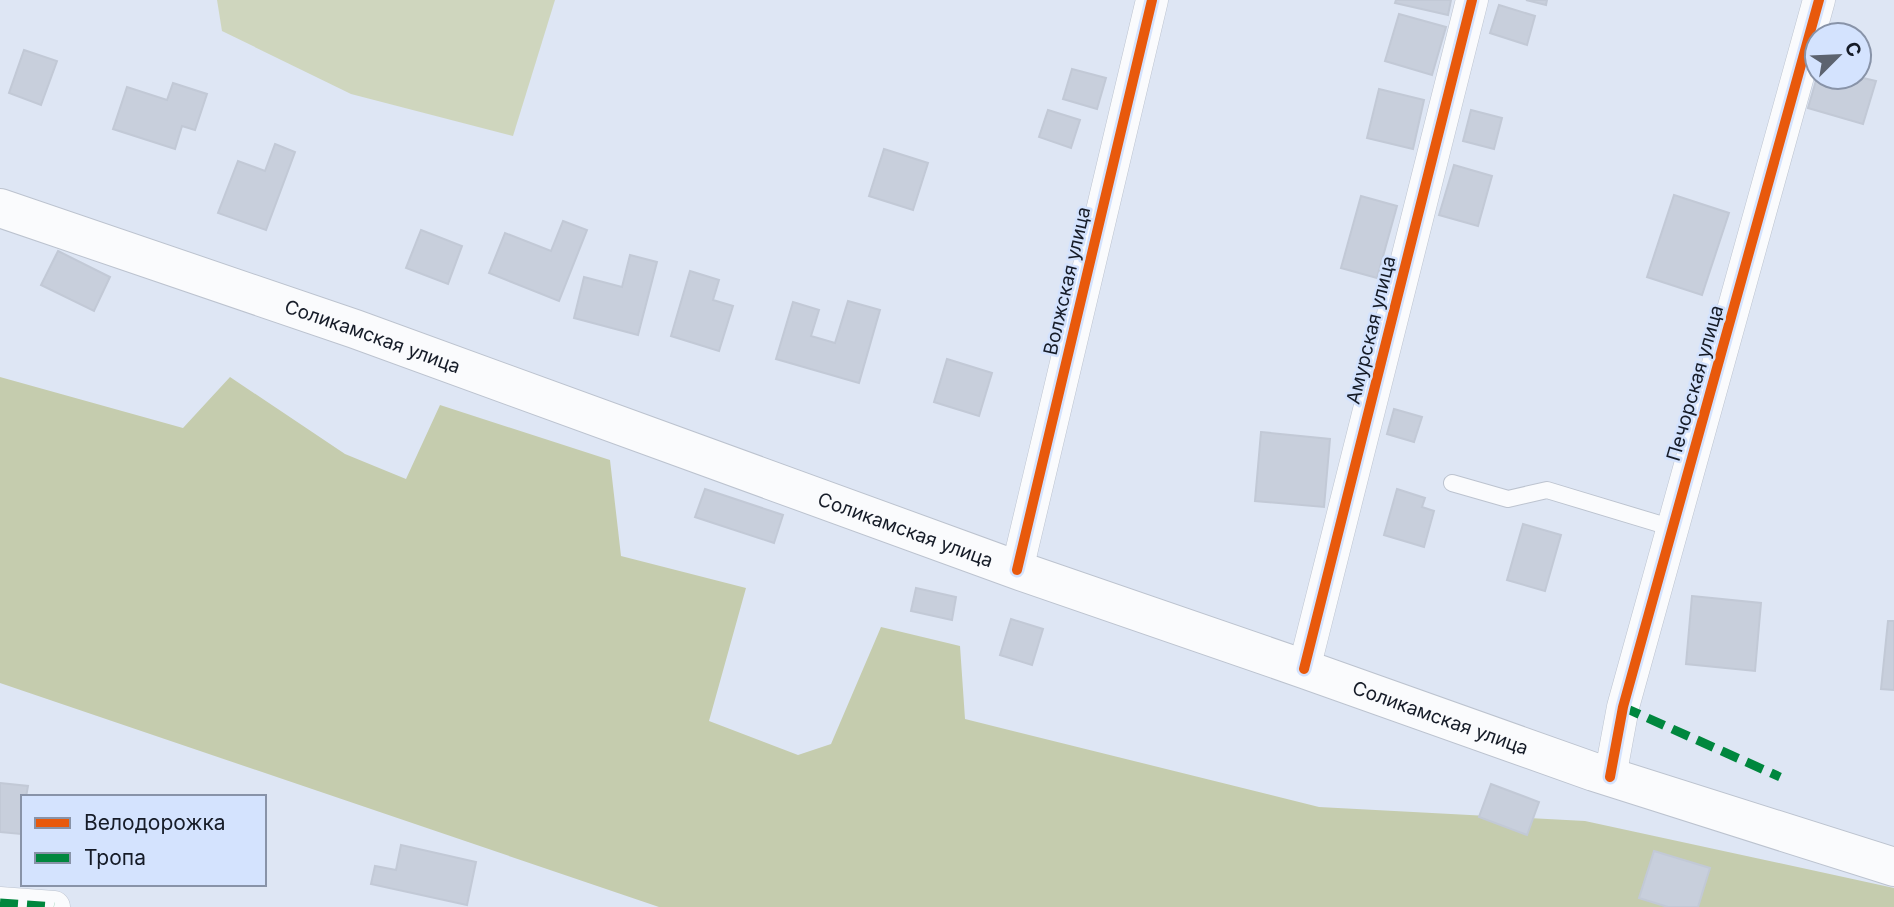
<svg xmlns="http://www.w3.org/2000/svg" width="1894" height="907" viewBox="0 0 1894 907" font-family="Inter,sans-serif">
	<rect width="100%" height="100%" fill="#dee6f4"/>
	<path fill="#cfd6be" d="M217 0H555L513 136 351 94 222 31Z"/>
	<path fill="#c5ccae" d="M0 377 183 428 230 377 345 454 406 479 440 405 610 460 621 556 746 588 709 721 798 755 831 744 881 627 960 646 965 719 1319 807 1585 821 1894 888V907H659L0 683Z"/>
	<g fill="#c8cfdc" stroke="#c2c9d6" stroke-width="2">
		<path d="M1396 0H1451L1448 15 1395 3Z"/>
		<path d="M1526 0H1547L1546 5Z"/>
		<path d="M1499 5 1535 16 1527 45 1490 33Z"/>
		<path d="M1399 14 1446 27 1432 75 1385 61Z"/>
		<path d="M24 50 57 61 41 105 9 93Z"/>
		<path d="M1072 69 1106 78 1097 109 1063 99Z"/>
		<path d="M1817 77H1859L1876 81 1863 124 1808 108Z"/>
		<path d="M173 83 207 94 195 130 182 126 175 149 113 129 127 87 167 100Z"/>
		<path d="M1379 89 1424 100 1413 149 1367 138Z"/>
		<path d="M1048 110 1080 120 1071 148 1039 137Z"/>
		<path d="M1471 110 1502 118 1494 149 1463 141Z"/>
		<path d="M275 144 295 152 266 230 218 213 238 161 265 171Z"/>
		<path d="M884 149 928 163 913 210 869 196Z"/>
		<path d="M1454 165 1492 176 1478 226 1439 215Z"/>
		<path d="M1674 195 1729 213 1702 295 1647 277Z"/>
		<path d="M1361 196 1397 206 1377 278 1341 268Z"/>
		<path d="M563 221 587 230 559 301 489 273 505 233 551 251Z"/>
		<path d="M421 230 462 246 448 284 406 268Z"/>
		<path d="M58 251 110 277 94 311 41 285Z"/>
		<path d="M630 255 657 262 638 335 574 318 584 277 622 287Z"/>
		<path d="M690 271 719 280 713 300 733 306 719 351 671 336Z"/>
		<path d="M848 301 880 310 859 383 776 359 793 302 819 310 811 336 835 343Z"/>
		<path d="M947 359 992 373 979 416 934 402Z"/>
		<path d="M1394 409 1422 417 1414 442 1387 434Z"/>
		<path d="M1261 432 1330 439 1324 507 1255 501Z"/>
		<path d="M705 489 783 515 774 543 695 517Z"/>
		<path d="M1397 489 1425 498 1422 507 1434 511 1424 547 1384 535Z"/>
		<path d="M1523 524 1561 535 1545 591 1507 580Z"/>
		<path d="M916 588 956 597 952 620 911 611Z"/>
		<path d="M1692 596 1761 603 1755 671 1686 664Z"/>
		<path d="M1011 619 1043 629 1032 665 1000 655Z"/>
		<path d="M1888 621H1894V690L1881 689Z"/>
		<path d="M0 783 28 786 26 797H23L21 834 0 832Z"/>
		<path d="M1491 784 1539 802 1527 835 1479 817Z"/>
		<path d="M401 845 476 862 467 905 371 884 375 866 396 870Z"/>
		<path d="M1654 851 1710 868 1698 907H1668L1639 898Z"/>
	</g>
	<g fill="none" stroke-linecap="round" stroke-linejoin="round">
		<g stroke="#bcc3cf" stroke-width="18">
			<path id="lane" d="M1452 483 1508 499 1547 490 1673 528"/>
		</g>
		<g stroke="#bcc3cf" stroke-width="33">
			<g id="street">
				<path d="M1017 570 1152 0"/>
				<path d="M1304 669 1472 0"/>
				<path d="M1610 777 1623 707 1819 0"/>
				<path d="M0 903 54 907"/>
			</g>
		</g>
		<g stroke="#bcc3cf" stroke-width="40">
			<g id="primary">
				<path id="s1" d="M0 208 355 329 1017 570 1304 669 1594 772 1894 867"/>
			</g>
		</g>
		<use href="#lane" stroke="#fafbfd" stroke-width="16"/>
		<use href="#street" stroke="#fafbfd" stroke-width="32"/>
		<use href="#primary" stroke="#fafbfd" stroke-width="38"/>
		<g stroke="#00873e" stroke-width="9" stroke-dasharray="18 9" stroke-linecap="butt">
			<path d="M1623 707 1780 777"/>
			<path d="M0 903 54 907"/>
		</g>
		<g stroke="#d4e3fe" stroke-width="15">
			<g id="cycleway">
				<path d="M1017 570 1152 0"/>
				<path d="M1304 669 1472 0"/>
				<path d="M1610 777 1623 707 1819 0"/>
			</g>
		</g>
		<use href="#cycleway" stroke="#e8590c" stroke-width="10"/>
	</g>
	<g text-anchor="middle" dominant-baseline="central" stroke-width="5" stroke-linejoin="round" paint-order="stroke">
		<g font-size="19" fill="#161c28" stroke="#d4e3fe">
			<text transform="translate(1067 281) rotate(-77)">Волжская улица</text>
			<text transform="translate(1371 330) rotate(-76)">Амурская улица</text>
			<text stroke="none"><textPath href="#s1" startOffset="394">Соликамская улица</textPath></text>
			<text transform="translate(1695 383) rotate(-74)">Печорская улица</text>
			<text stroke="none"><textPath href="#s1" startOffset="961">Соликамская улица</textPath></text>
			<text stroke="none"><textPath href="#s1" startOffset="1528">Соликамская улица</textPath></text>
		</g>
	</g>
	<rect x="21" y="795" width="245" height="91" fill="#d4e3fe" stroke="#8893a8" stroke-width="2"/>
	<rect x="35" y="818" width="35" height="10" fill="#e8590c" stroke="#8893a8" stroke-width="2"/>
	<text x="84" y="830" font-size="21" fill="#161c28">Велодорожка</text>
	<rect x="35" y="853" width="35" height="10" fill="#00873e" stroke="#8893a8" stroke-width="2"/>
	<text x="84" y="865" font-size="21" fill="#161c28">Тропа</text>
	<g transform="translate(1838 56) rotate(66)"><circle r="33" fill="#d4e3fe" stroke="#8893a8" stroke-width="2"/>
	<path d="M0-5L12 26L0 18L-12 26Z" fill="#5c636f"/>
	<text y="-10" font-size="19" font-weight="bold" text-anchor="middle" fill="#161c28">С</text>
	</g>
</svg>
